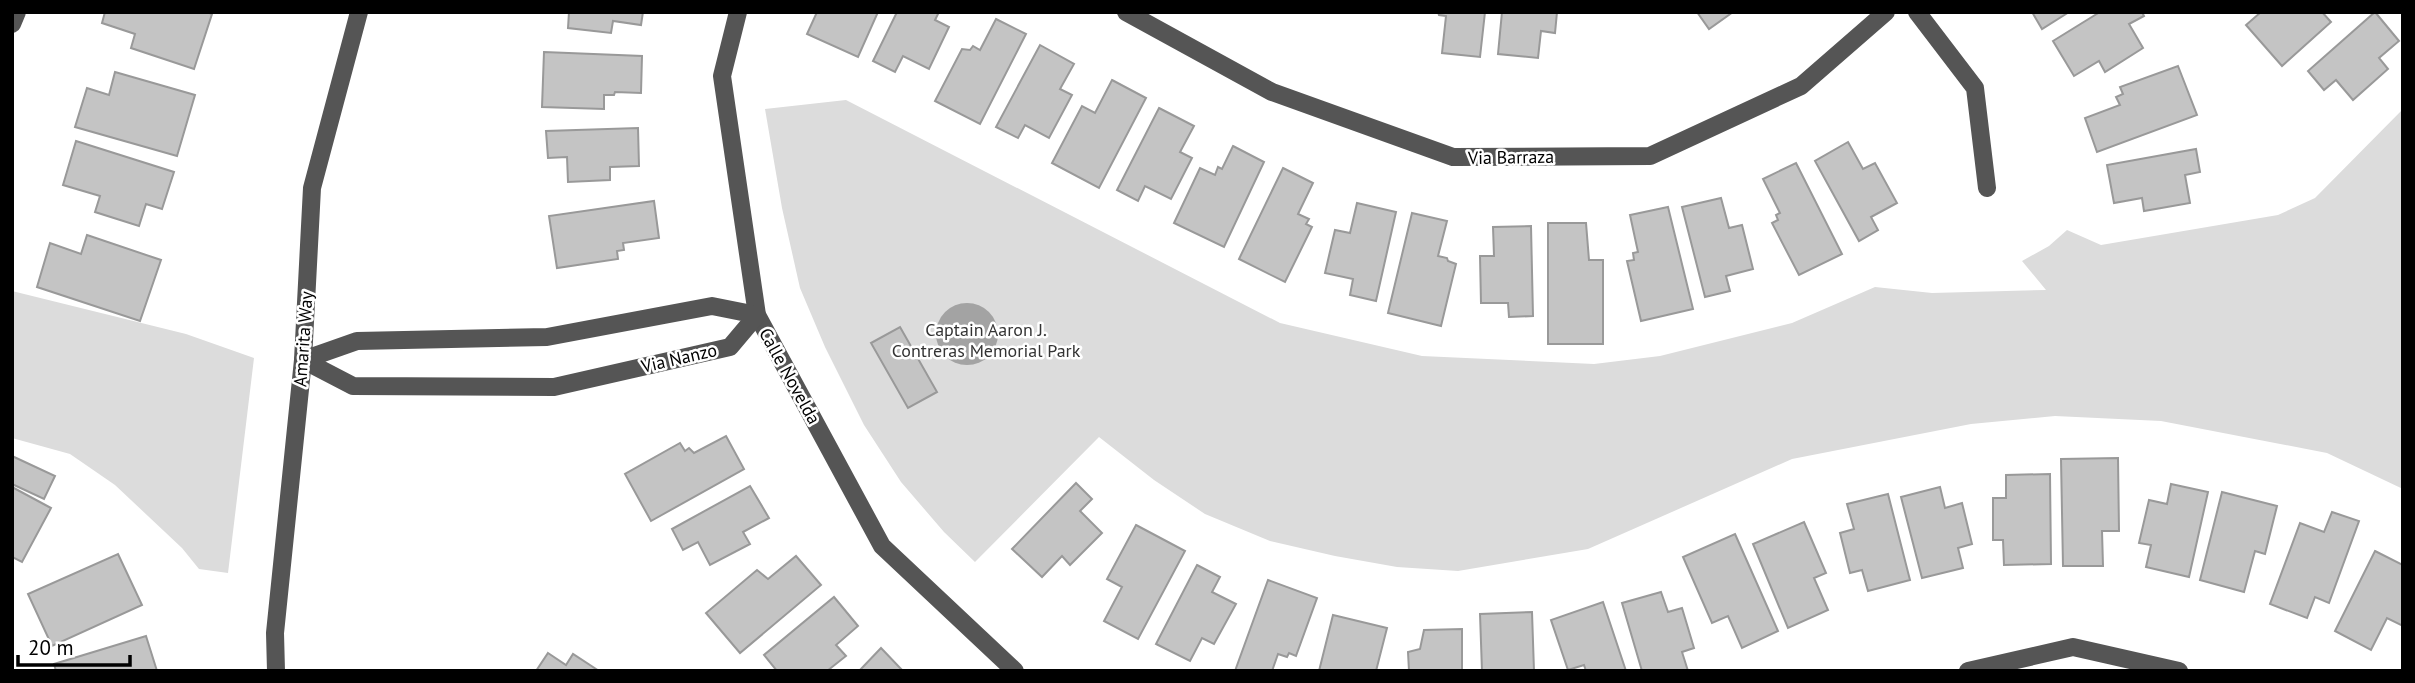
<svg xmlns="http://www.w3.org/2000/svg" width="2415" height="683" viewBox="0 0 2415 683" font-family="'PT Sans',sans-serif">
	<rect width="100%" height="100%" fill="#fff"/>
	<g fill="#dcdcdc">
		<path d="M846 100 1280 323 1422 356 1594 364 1660 356 1792 323 1875 287 1932 293 2046 290 2022 261 2049 246 2067 230 2101 245 2278 215 2315 198 2403 109V489L2327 453 2161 421 2055 416 1971 424 1792 459 1588 549 1458 571 1397 567 1335 556 1270 541 1205 514 1154 480 1099 437 975 562 944 532 901 482 864 425 825 347 800 288 782 208 765 109Z"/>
		<path d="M12 291 186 334 254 358 228 573 199 569 182 548 115 485 70 454 12 438Z"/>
	</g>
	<circle fill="#a3a3a3" cx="967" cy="334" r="31"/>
	<g fill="#c4c4c4" stroke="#999" stroke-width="2">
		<path d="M105 12H207L212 14 194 69 131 48 135 34 102 23Z"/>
		<path d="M569 12H643L641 25 613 21 611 33 568 28Z"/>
		<path d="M817 12H878L858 57 807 34Z"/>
		<path d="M897 12H939L935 20 949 27 929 69 903 56 895 72 873 61Z"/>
		<path d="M1438 12H1485L1480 57 1442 53 1446 16 1439 15Z"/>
		<path d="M1502 12H1557L1555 33 1541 31 1538 58 1498 54Z"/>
		<path d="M1697 12H1733L1709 29Z"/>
		<path d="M2032 12H2069L2042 29Z"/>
		<path d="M2100 12H2142L2144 16 2129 24 2143 48 2105 72 2099 61 2074 76 2053 41Z"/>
		<path d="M2261 12H2322L2331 22 2282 66 2246 25Z"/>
		<path d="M2375 12 2399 41 2379 58 2388 69 2353 100 2336 80 2324 90 2308 71Z"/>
		<path d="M996 19 1026 34 980 124 935 101 962 49 970 50 973 46 980 50Z"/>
		<path d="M1040 45 1074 64 1060 89 1072 95 1049 138 1025 125 1018 138 996 127Z"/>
		<path d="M544 52 642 56 641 93 615 92 614 95H604V109L542 107Z"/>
		<path d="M2178 66 2197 115 2097 152 2085 118 2120 105 2116 97 2123 94 2120 87Z"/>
		<path d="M115 72 195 95 177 156 75 127 87 88 109 95Z"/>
		<path d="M1112 80 1146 98 1099 188 1052 163 1082 106 1095 113Z"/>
		<path d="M1159 108 1194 126 1180 152 1192 158 1171 199 1145 186 1138 201 1117 190Z"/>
		<path d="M638 128 639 166 610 167V180L568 182 567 157 548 158 546 131Z"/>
		<path d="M76 141 174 172 162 209 146 204 139 226 95 212 100 196 63 185Z"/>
		<path d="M1848 142 1863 169 1875 163 1897 203 1871 217 1878 230 1859 241 1815 161Z"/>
		<path d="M1233 146 1264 162 1224 247 1174 223 1200 168 1215 175 1218 167 1222 169Z"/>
		<path d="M2196 149 2200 172 2185 175 2190 203 2144 211 2142 198 2114 203 2107 165Z"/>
		<path d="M1796 163 1842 254 1799 275 1772 223 1778 220 1776 215 1780 213 1763 179Z"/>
		<path d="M1283 168 1313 183 1298 214 1309 219 1306 224 1312 227 1285 282 1239 259Z"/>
		<path d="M1721 198 1729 228 1742 225 1753 269 1726 276 1730 291 1705 297 1682 207Z"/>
		<path d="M654 201 659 238 623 243 624 250 617 251 618 259 557 268 549 216Z"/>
		<path d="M1357 203 1396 212 1376 301 1350 295 1353 279 1325 273 1335 230 1350 233Z"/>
		<path d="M1668 207 1693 309 1641 321 1627 261 1634 260 1633 253 1638 252 1630 215Z"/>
		<path d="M1412 213 1447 221 1438 256 1447 258 1448 261 1456 264 1441 326 1388 313Z"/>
		<path d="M1548 223H1586L1589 260H1603V344H1548Z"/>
		<path d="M1531 226 1533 316 1509 317 1508 303H1481L1480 256H1494L1493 227Z"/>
		<path d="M87 235 161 260 140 321 37 287 50 243 81 254Z"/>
		<path d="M900 327 937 392 908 408 871 343Z"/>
		<path d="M726 436 744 469 651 521 625 474 680 443 685 451 689 448 694 453Z"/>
		<path d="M12 456 55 476 44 499 12 484Z"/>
		<path d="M2118 458 2119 531H2102L2103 566H2063L2061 459Z"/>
		<path d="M2050 474 2051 564 2004 565 2003 540H1993V498H2006V475Z"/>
		<path d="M1076 483 1092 499 1080 511 1102 533 1070 565 1062 556 1042 577 1012 549Z"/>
		<path d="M2171 484 2208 492 2189 577 2146 567 2151 545 2139 543 2149 500 2167 504Z"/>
		<path d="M750 486 769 518 743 532 750 544 710 565 698 542 683 550 672 529Z"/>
		<path d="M12 487 51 508 22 562 12 557Z"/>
		<path d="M1940 487 1945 508 1962 503 1972 544 1958 548 1963 568 1922 578 1901 497Z"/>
		<path d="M2222 492 2277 506 2265 554 2255 551 2244 592 2200 580Z"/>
		<path d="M1888 494 1910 580 1868 591 1862 570 1850 573 1840 533 1854 529 1847 504Z"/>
		<path d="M2332 512 2359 521 2329 603 2315 597 2307 618 2270 604 2300 523 2324 532Z"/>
		<path d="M1804 522 1826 573 1814 578 1828 610 1788 628 1753 544Z"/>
		<path d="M1136 525 1185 551 1138 639 1104 621 1122 587 1107 579Z"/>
		<path d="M1735 534 1778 631 1742 648 1728 616 1712 623 1683 557Z"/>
		<path d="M2375 551 2403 565V626L2387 618 2371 650 2335 631Z"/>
		<path d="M118 554 142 605 52 646 28 594Z"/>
		<path d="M796 556 821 585 740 653 706 613 757 570 768 579Z"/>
		<path d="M1197 565 1220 577 1212 592 1236 604 1214 644 1202 638 1190 661 1156 644Z"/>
		<path d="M1268 580 1317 598 1296 656 1289 653 1287 657 1278 654 1272 671H1235Z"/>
		<path d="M1661 592 1668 612 1682 608 1694 648 1682 652 1688 671H1642L1622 603Z"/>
		<path d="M834 597 858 626 836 645 846 656 827 671H777L764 655Z"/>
		<path d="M1603 602 1626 671H1586L1584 665 1568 670 1551 620Z"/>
		<path d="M1532 612 1534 671H1482L1480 614Z"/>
		<path d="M1333 615 1387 628 1376 671H1319Z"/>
		<path d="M1462 629V671H1409L1408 652 1420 649 1424 630Z"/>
		<path d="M146 636 157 671H56L54 664Z"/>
		<path d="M881 648 903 671H859Z"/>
		<path d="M548 653 566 665 573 654 599 671H536Z"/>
	</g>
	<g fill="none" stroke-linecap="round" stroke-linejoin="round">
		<g stroke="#555" stroke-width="18">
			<path d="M738 12 722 76 757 315 882 546 1015 671"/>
			<path d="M1126 12 1272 92 1453 157 1650 156 1801 86 1886 12"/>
			<path d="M1917 12 1975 88 1987 188"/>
			<path d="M12 24 17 12"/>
			<path d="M712 306 757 315 730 347 554 387 353 386 303 360 357 341 547 337Z"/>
			<path d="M276 671 275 633 303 360 312 188 359 12"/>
			<path d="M1968 671 2073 647 2179 671"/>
		</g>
	</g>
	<g text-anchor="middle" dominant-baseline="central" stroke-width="5" stroke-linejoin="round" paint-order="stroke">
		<g font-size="18" fill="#000" stroke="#fff">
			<text transform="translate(1511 157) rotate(-1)">Via Barraza</text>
			<text transform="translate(303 339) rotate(-86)">Amarita Way</text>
			<text transform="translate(679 358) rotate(-13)">Via Nanzo</text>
			<text transform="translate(790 376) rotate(61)">Calle Novelda</text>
		</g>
		<g font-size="18" fill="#333" stroke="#fff">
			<text x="986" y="329">Captain Aaron J.<tspan x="986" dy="21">Contreras Memorial Park</tspan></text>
		</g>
	</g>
	<rect width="2415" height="683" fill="none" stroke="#000000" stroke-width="28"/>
	<path d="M18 655v10h112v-10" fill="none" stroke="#000000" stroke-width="3.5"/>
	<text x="28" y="655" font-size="21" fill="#000000" stroke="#ffffff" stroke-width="5" paint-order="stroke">20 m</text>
</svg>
